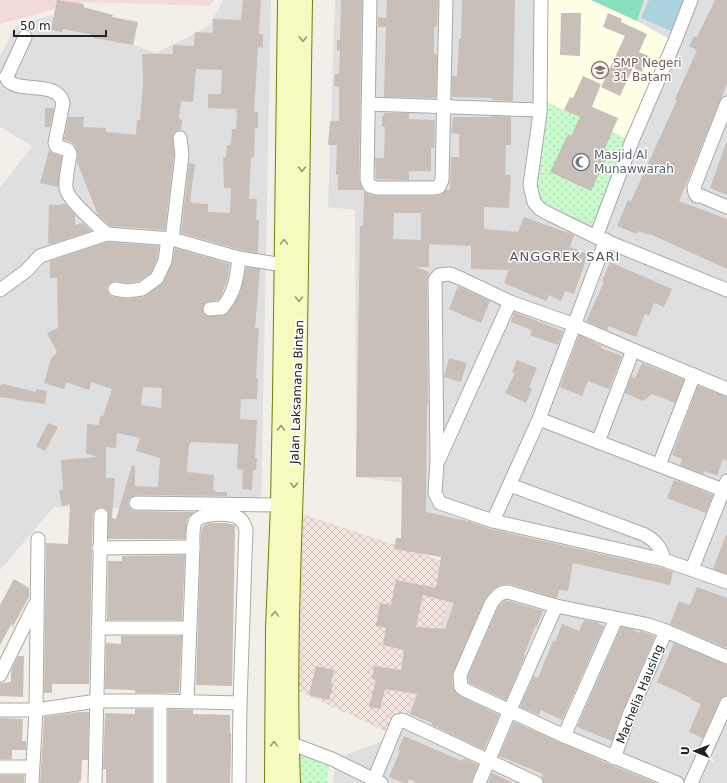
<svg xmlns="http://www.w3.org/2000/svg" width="727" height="783" viewBox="0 0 727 783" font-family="'DejaVu Sans',sans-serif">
	<defs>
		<pattern id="military-cross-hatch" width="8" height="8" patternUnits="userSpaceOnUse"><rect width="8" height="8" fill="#f3e3dd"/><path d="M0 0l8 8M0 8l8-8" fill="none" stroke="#d0c2bd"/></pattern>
		<pattern id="park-dots" width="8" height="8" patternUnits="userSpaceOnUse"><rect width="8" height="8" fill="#c8facc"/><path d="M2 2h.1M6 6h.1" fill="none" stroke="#acd6af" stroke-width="1.8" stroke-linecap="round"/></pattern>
	</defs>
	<rect width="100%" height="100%" fill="#f2efe9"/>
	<g fill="#e0dfdf">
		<path d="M223 0H271L261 512 54 507 0 570V188L32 146 0 127V56L16 26 51 15 156 53 209 26Z"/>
		<path d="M335 0H727V783H333L336 759 392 737 461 538 402 529V483L356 477 355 210 328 207Z"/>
	</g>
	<path fill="#f2dad9" d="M0 0H214L210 6 82 2 0 24Z"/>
	<path fill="#ffffe5" d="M541 0H591L637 21 671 40 629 140 540 99Z"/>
	<path fill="url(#military-cross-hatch)" d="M296 512 461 567 400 738 292 688Z"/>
	<g fill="url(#park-dots)">
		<path d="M540 99 629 140 599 227 544 204 532 180 541 172Z"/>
		<path d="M283 743 330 759 327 783H283Z"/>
	</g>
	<path fill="#88e0be" d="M591 0H644L637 21Z"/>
	<path fill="#aad3df" d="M649 0H686L673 32 641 18Z"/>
	<g fill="#c7bfb8" fill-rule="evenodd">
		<path d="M57 0 84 4 83 7 113 15 112 17 138 22 133 45 94 38V35L63 29 62 32 51 30Z"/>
		<path d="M243 0H261L259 34H263V48L258 47 254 112H258V128H255L254 158 251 157 249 199H257L256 220H259L258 253 241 250 181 233 189 163 195 164 190 202H192V203L208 204V212L230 213 231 188H224L223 157H226L227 145H231L232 129H236L237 109 208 108V94H221L222 70 196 69 193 102 181 101 179 119 182 120 181 130 176 131 173 135 174 155 165 230 110 226 98 215 77 162 78 155 75 146 71 142 64 140 68 117H84L83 127 106 128V132L136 135 137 120H140L143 82 142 54H173V45L194 46 195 32 213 33V19L241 20Z"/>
		<path d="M341 0H362L359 180 363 190H338V175H336L337 145H328L330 121H339V87L334 86 335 74H339L340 51H337V40H340Z"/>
		<path d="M387 0H438L437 27H434V54H437L436 98 384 97 386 27H378V17L386 18Z"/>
		<path d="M462 0H515L513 101 492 100V98L452 97V76H457L459 39H461Z"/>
		<path d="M715 0H727V84L679 201 727 219V269L650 234 649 235 638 231 637 234 617 226 628 200 631 201 677 100 675 99 697 50 689 46 694 36 697 37Z"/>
		<path d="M561 13H581L580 56 560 55Z"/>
		<path d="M608 13 622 19 621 22 647 34 639 52 649 56 642 72 633 68 620 96 601 87 625 36 603 27Z"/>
		<path d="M583 76 601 84 592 107 618 118 604 151 609 153 591 191 550 172 568 134 571 136 580 117 564 110 570 97 573 98Z"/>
		<path d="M45 108H54L50 127H45Z"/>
		<path d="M384 113H409V119L435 120 434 148H431V171H409V180L376 179 375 158H384L385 127H382V116H384Z"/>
		<path d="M491 116 511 117V145H506L505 175H511L509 208 484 207V229L518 232 524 217 574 235 570 247 588 254 574 294 565 291 561 301 549 295 546 301 504 283 509 270 471 269V246L429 244V267H416L429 272 427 280 428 405H427L426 512 471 522 491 529 662 568 673 572 670 585 573 563 568 591 559 590 557 598 510 584 500 585 492 590 484 601 452 675 453 688 456 693 462 697 499 715 484 750 432 725V723L410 714 417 694 385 689 380 709 369 707 376 680 372 679 374 666 401 670 404 650 383 645 386 628 376 626 380 603 391 605 396 580 436 588 441 557 394 549 396 538H401L402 477H356L360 226H363L364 191 368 194 377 196H433L441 195 446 190H450L451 157H459V134L451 133 453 117H491ZM394 213H421V240L393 239ZM423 595 454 603 445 629 416 627Z"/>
		<path d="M726 143H727V195L710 188Z"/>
		<path d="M49 150 53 153 62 156 58 187 40 183Z"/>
		<path d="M61 204H65L75 214V225L83 223 91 231 51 244 48 243 49 205H61Z"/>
		<path d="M108 242 159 246 157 259 151 273 139 281 127 283 116 281 109 284 107 287V291L110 295 114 297 128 299 143 297 162 284 172 264 175 248 230 264 227 282 220 298 218 300 206 302 203 306V313L207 316H223L228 313 240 293 246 267 260 269 255 328H259L256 378H258L257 399H241L240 419 257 420 255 458H257L256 470H253L252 490 242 489 243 470 237 469 238 444 191 442V444H189L187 472 214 475 213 490H215V492H227V496L136 495 129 499 128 502 129 507 132 510 136 511 194 512 187 519 185 539H108V512L105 508 102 507 98 508 94 511 93 515 92 544 91 548 92 552 89 684H52V693H44L46 543 68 544 70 504 62 506 59 490 63 489 61 460 97 457 86 453 87 424 99 425 100 416H103L112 389 91 382 89 390 66 382 64 389 44 383 51 359 57 352 47 333 58 328 57 278H50V261ZM143 387 162 388 161 408 141 405ZM117 433 140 438 136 451 160 458 158 486 156 487 135 486V466L132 465 116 519 112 518 115 478H106V447L116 448Z"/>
		<path d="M610 262 672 289 664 307 654 303 649 316 645 314 636 337 609 326 607 330 586 321 604 282 602 281Z"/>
		<path d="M458 286 490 301 481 323 449 309Z"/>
		<path d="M514 312 563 331 558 345 530 335 532 330 511 322Z"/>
		<path d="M579 335 602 346 601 348 622 356 609 389 588 381 582 396 560 387Z"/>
		<path d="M449 358 467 363 461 382 444 377Z"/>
		<path d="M517 360 537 368 529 387 532 389 526 403 505 393 515 373 512 372Z"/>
		<path d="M642 363 684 380 675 403 652 394 643 401 625 393 631 377 635 378Z"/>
		<path d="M3 384 36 392V389L47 391 45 404 0 397V385Z"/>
		<path d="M698 386 727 397V461L723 459 717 476 704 471 703 474 680 465 682 459 672 455Z"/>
		<path d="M48 423 58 427 45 451 36 446Z"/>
		<path d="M674 480 713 495 706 513 667 498Z"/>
		<path d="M209 523H226L235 525 232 686 196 685 201 532 203 526Z"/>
		<path d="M726 535H727V574L713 569Z"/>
		<path d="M185 555 182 620H107L108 561H122V556Z"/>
		<path d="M14 579 29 588V597L12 628V623L0 645V605Z"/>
		<path d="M697 587 727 598V648L670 624 679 601 690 605Z"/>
		<path d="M505 600 543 611 536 628 535 627 524 655 525 656 506 700 469 683 468 676 498 608Z"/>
		<path d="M584 620 596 622 604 626 562 720 541 710 539 715 520 707 534 676 538 678 553 641 555 642 562 624 579 631Z"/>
		<path d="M621 627 632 629 639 633 640 631 655 636 623 710 612 741 577 727Z"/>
		<path d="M121 636H182L179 693H135V690L105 689 106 643 121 644Z"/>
		<path d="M674 643 727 665V695L723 696 720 700 703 738 689 732 701 704 690 699 691 698 657 682Z"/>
		<path d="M18 656H24L23 697 0 696V683L11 682V671Z"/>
		<path d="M316 666 334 670 331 683 333 684 329 700 309 695Z"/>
		<path d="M135 709H152V783H106V769H103L105 713 135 714Z"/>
		<path d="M168 709 193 710V714L230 715V733H231V750L230 783H168Z"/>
		<path d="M79 712H89L88 760H82L81 781H79V783H40L44 717Z"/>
		<path d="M0 718 23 719 22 741H26V750H12V759H0Z"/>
		<path d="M514 722 611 765 656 783H544L542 778 543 774 499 756Z"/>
		<path d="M404 736 462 761 464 758 478 765 471 783H417L409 779 408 783H404L389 777 400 751 398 750Z"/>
		<path d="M492 773 513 783H488Z"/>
		<rect x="0" y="775" width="24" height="8"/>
	</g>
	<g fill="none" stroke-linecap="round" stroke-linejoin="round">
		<g stroke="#a9a9a9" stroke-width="15">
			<g id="minor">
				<path d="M370 0 367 180 370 186 377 188H433L439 187 442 180 446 0"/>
				<path d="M541 0 540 113 530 185 534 202 540 209 551 215 596 237 727 290"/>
				<path d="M25 37 8 74 6 77C14 96 57 78 63 103L55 143 56 146 68 150 70 154C69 164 65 177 66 188 67 199 97 225 107 234"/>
				<path d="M727 103 694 187 695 193 697 196H701L727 207"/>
				<path d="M368 104 540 110"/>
				<path d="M596 237 632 141 675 41 691 0"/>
				<path d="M172 239 182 155 180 138"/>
				<path d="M115 289 127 291 142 289 157 278 165 261 168 238"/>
				<path d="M0 290 26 271 40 256 107 234 172 239 239 258 284 265"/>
				<path d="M210 309 222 308C235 293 237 277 239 258"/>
				<path d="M727 389 633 350 575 325 510 302 462 279 450 274 439 275 435 280 437 462 435 493 440 503 493 521 664 560 727 582"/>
				<path d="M539 419 723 490"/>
				<path d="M598 442 633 350"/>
				<path d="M439 459 510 302"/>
				<path d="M659 465 694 375"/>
				<path d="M510 485 643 534C655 540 661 547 664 560"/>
				<path d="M136 503 280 505"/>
				<path d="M493 521 539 419 606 240"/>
				<path d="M99 548 193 547"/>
				<path d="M692 569 727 481"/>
				<path d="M98 628H189"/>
				<path d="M0 675 34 606"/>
				<path d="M160 701V783"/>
				<path d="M187 702 193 547C193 540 192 529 195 522 199 513 228 513 237 517 242 519 244 524 246 529L240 703 239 783"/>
				<path d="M0 710H36L97 701H160L240 703"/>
				<path d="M564 736 616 619"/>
				<path d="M290 743 332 759 381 783"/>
				<path d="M614 758 630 713 666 631"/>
				<path d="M0 767H32"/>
				<path d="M374 780 398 721 402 720 536 783"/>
				<path d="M32 783 36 710 38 539"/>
				<path d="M95 783 101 515"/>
				<path d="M479 783 510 710 556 606"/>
				<path d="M677 783 564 736 465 690 461 687 460 675 491 604C496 597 499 592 508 592L556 606 645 624 666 631 727 657"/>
				<path d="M691 783 727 703"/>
			</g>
		</g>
		<g stroke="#707d05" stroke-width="20">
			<g id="secondary">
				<path d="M274 783 275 629 280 505 282 397 287 0"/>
				<path d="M291 783C286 654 293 526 297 397 300 265 302 133 303 0"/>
			</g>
		</g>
		<use href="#minor" stroke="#fff" stroke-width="13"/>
		<use href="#secondary" stroke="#f7fabf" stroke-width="18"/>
	</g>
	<defs><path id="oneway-chevron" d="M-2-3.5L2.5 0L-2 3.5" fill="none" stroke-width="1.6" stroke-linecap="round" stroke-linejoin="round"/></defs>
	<g stroke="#979978">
		<use href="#oneway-chevron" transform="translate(303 39) rotate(91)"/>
		<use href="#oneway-chevron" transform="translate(302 169) rotate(91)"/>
		<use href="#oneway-chevron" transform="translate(284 242) rotate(-89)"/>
		<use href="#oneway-chevron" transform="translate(299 299) rotate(91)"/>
		<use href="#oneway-chevron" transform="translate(281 428) rotate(-89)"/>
		<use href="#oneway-chevron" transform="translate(294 485) rotate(92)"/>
		<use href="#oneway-chevron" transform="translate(275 614) rotate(-88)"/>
		<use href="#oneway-chevron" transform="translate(274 744) rotate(-90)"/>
	</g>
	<defs>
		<g id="school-ring" transform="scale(0.9)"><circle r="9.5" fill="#fff" stroke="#8d6e63" stroke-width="1.5"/><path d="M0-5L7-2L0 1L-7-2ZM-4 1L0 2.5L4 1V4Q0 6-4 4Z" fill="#8d6e63"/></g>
		<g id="mosque-ring" transform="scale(0.9)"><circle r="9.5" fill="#fff" stroke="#6b7280" stroke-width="1.5"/><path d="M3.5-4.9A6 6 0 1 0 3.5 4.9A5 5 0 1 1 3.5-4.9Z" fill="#6b7280"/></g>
	</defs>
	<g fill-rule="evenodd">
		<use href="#school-ring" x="600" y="70"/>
		<use href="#mosque-ring" x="581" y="162"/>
	</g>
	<g text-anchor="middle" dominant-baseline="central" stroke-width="3" stroke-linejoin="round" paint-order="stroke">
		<g font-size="12" fill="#785e54" stroke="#fff" text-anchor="start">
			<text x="613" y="63">SMP Negeri<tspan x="613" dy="14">31 Batam</tspan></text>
		</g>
		<g font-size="12" fill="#5b616d" stroke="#fff" text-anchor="start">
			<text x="594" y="155">Masjid Al<tspan x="594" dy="14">Munawwarah</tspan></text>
		</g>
		<g font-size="12" fill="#222" stroke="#fff">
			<text transform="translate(297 392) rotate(-88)">Jalan Laksamana Bintan</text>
			<text transform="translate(640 694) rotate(-68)">Machelia Hausing</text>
		</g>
		<g font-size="13" letter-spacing="1" fill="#555" stroke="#fff">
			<text x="565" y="256">ANGGREK SARI</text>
		</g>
	</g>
	<g transform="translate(695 751) rotate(271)" stroke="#ffffff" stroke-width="3" paint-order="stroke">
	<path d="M0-3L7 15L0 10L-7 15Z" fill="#222222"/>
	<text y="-6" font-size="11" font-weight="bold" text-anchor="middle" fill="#222222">U</text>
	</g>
	<path d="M14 30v6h92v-6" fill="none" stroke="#222222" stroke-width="2"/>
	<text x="20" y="30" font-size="12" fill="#222222" stroke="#ffffff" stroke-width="3" paint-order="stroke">50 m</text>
</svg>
